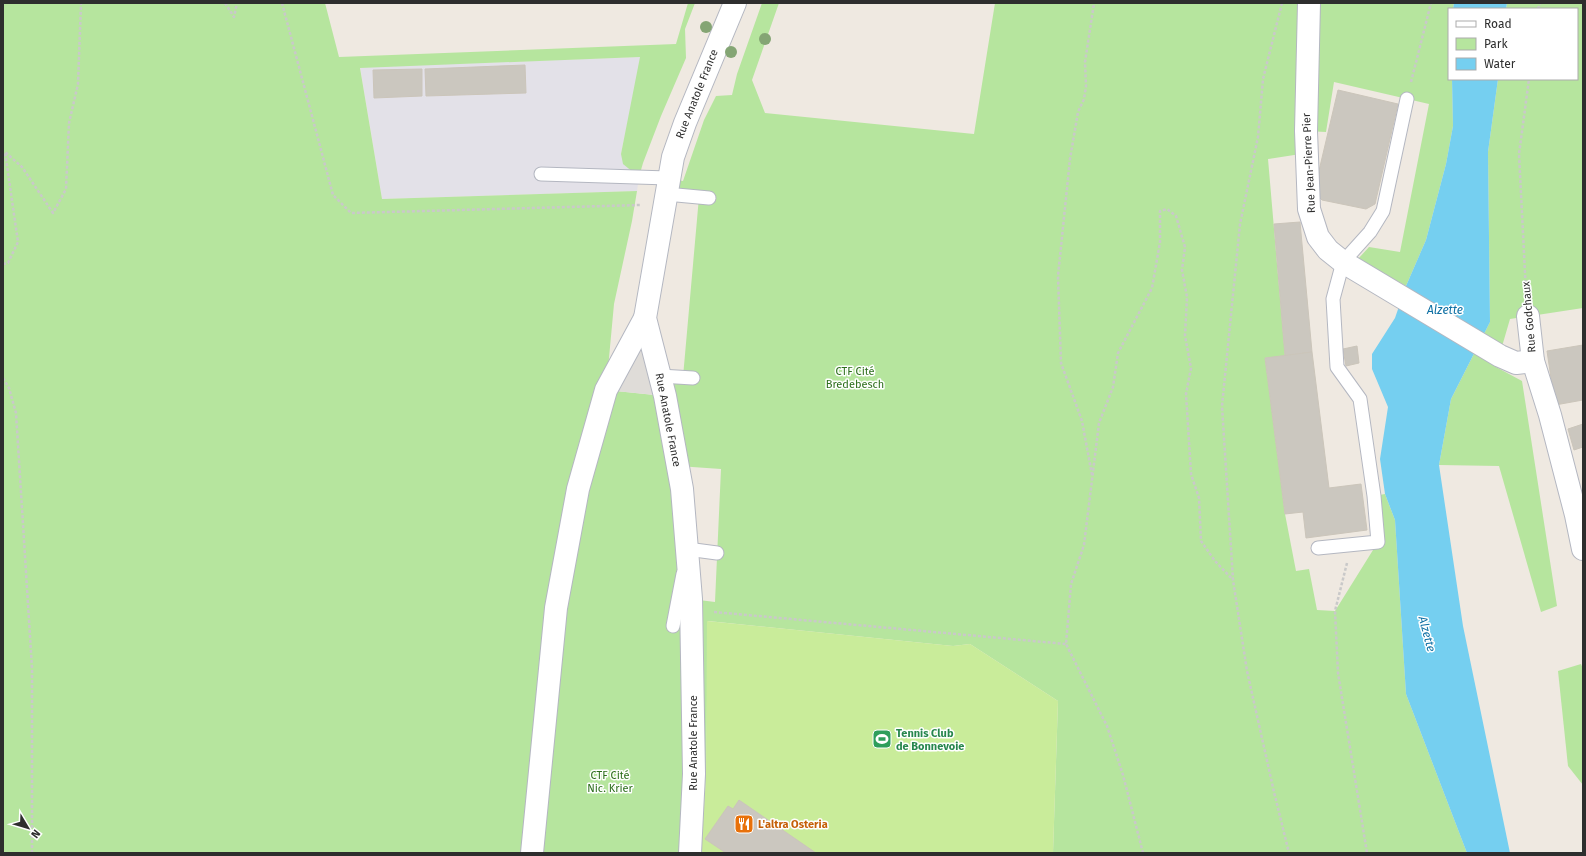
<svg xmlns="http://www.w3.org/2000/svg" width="1586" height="856" viewBox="0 0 1586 856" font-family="'Fira Sans',sans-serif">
	<rect width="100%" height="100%" fill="#efe9e1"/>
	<path fill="#e3e1e8" d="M641 57 621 154 639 177 637 191 382 199 360 67Z"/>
	<g fill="#b6e59e" fill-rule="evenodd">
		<path d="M3 3H325L339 57 676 44 688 3H695L685 29 686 58 661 116 643 163 639 177 623 164 621 154 640 57 360 68 382 199 637 191 632 221 614 304 606 390 664 396 660 376 683 377 699 197 666 194 668 178 683 181 704 120 716 96 732 95 737 74 762 3H779L752 80 765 113 974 134 995 3H1454L1453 9H1449V79H1452L1453 126 1446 164 1426 240 1406 286 1358 259 1369 247 1400 252 1429 104 1334 82 1326 132 1306 131 1307 153 1268 159 1285 356 1265 358 1285 514 1296 571 1309 569 1317 610 1335 611 1378 542 1374 496 1385 494 1395 520 1406 694 1467 853H1053L1058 701 970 644 953 646 708 621 706 777 701 853H3ZM678 466 721 469 715 602 691 599Z"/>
		<path d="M1507 3H1583V308L1510 319 1496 367 1522 381 1557 606 1541 612 1499 466 1439 465 1451 399 1490 322 1488 152 1498 79H1577V9H1506Z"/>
		<path d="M1581 664 1583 669V785L1568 766 1558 671Z"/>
	</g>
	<path fill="#c9ec9a" d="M707 621 953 646 970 644 1058 701 1053 853H701L706 777Z"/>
	<path fill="#dfdcd8" d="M645 318 665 396 606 390Z"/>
	<g fill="#75cff0">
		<path d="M1454 3H1507L1506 9H1453Z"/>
		<path d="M1452 79H1498L1488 152 1490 322 1451 399 1439 465 1463 626 1510 853H1467L1406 694 1395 520 1385 494 1380 459 1388 407 1372 369V354L1395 318 1406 286 1426 240 1446 164 1453 126Z"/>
	</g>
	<g fill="#cbc7bf" stroke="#cbc5ba">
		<path d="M525 65 526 93 426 96 425 69Z"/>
		<path d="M422 69V96L374 98 373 70Z"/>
		<path d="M1338 90 1398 104 1375 204 1366 209 1322 200 1314 192Z"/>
		<path d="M1300 222 1312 352 1285 356 1274 224Z"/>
		<path d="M1583 345V400L1555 405 1547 351Z"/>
		<path d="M1357 346 1359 363 1346 366 1343 349Z"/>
		<path d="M1312 352 1329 488 1361 484 1367 530 1306 538 1303 512 1285 514 1265 358Z"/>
		<path d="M1583 424V447L1574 450 1568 429Z"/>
		<path d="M739 800 816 853H726L705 839 728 806 733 809Z"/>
	</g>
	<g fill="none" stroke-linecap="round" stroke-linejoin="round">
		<g stroke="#b4b7c1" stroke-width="15">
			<g id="lane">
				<path d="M541 174 668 178"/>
				<path d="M666 194 709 198"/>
				<path d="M660 376 693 378"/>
				<path d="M1318 548 1378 542 1374 496 1360 399 1337 367 1333 299 1343 262 1370 232 1383 211 1407 99"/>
				<path d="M686 555 687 549 717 553"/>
				<path d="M673 626 683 574"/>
			</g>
		</g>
		<g stroke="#b4b7c1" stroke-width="24">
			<g id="street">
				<path d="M1309 3 1306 131 1309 209 1318 237 1328 250 1343 262 1500 356 1516 363 1533 361"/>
				<path d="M1528 316 1533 361 1550 415 1576 515 1583 549"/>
				<path d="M532 853 556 608 578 489 606 390 645 318"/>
				<path d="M690 853 694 774 691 599 682 489 665 396 645 318 673 157 685 123 735 3"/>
			</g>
		</g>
		<g stroke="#c9c9c9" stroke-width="2.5" stroke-dasharray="3 2" stroke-linecap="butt">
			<path d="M225 3 234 17 237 3"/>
			<path d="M282 3 333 195 351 213 641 205"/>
			<path d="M1282 3 1263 79 1258 137 1240 224 1222 406 1233 580 1247 671 1274 792 1289 853"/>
			<path d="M1538 9 1540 3"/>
			<path d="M1411 82 1431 3"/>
			<path d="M3 264 8 263 18 242 5 152 22 167 53 213 66 189 69 123 78 84 81 3"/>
			<path d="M1526 293 1519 154 1529 79"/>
			<path d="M3 378 9 388 16 413 32 668V853"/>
			<path d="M1092 475 1082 421 1061 363 1058 276 1070 159 1078 112 1084 99 1086 86 1085 62 1094 3"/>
			<path d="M1347 563 1335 611 1338 673 1367 853"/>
			<path d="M714 612 1066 644"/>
			<path d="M1143 853 1123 775 1107 726 1066 644 1071 584 1084 545 1099 423 1113 387 1118 353 1152 288 1160 242V211L1167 209 1176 216 1185 247 1182 270 1187 297 1185 336 1191 368 1186 394 1191 474 1199 498 1201 541 1215 561 1233 580"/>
		</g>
		<use href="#lane" stroke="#fff" stroke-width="13"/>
		<use href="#street" stroke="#fff" stroke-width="22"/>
	</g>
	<g fill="#84a574">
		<circle cx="706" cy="27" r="6"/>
		<circle cx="765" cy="39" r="6"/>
		<circle cx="731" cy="52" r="6"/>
	</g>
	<defs>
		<g id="stadium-square" transform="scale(1)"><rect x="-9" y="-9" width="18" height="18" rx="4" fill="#2e9e5b" stroke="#fff"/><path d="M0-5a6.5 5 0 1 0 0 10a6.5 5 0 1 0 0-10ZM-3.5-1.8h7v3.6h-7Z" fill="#fff"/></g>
		<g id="restaurant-square" transform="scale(1)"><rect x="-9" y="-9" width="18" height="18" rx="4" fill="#e8710a" stroke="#fff"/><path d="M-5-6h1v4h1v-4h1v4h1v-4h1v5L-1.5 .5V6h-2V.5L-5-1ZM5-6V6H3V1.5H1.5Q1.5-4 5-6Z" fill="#fff"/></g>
	</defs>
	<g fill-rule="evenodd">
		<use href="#stadium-square" x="882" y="739"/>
		<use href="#restaurant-square" x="744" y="824"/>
	</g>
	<g text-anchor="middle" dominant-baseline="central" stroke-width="3" stroke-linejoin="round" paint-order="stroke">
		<g font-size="11" fill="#2e2e2e" stroke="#fff">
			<text transform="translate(697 94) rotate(-68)">Rue Anatole France</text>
			<text transform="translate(1309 163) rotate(-93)">Rue Jean-Pierre Pier</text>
			<text transform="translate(1529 317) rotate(-95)">Rue Godchaux</text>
			<text transform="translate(668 420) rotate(79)">Rue Anatole France</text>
			<text transform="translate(693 743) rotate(-90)">Rue Anatole France</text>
		</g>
		<g font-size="11" fill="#2c6e1b" stroke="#fff">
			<text x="855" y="371">CTF Cité<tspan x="855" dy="13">Bredebesch</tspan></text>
			<text x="610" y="775">CTF Cité<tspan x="610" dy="13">Nic. Krier</tspan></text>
		</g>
		<g font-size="11" font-weight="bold" fill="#27864d" stroke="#fff" text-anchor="start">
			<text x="896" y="733">Tennis Club<tspan x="896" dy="13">de Bonnevoie</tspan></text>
		</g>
		<g font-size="11" font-weight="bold" fill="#c56008" stroke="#fff" text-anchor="start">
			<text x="758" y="824">L'altra Osteria</text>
		</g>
		<g font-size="12" font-style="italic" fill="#0d6fa3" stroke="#fff">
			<text x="1445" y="310">Alzette</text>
			<text transform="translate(1427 634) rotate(75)">Alzette</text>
		</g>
	</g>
	<rect width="1586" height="856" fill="none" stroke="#2e2e2e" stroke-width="8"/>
	<rect x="1448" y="8" width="130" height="72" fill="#ffffff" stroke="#ababab"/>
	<rect x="1456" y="21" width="20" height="6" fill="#ffffff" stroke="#ababab"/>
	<text x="1484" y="28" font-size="12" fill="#2e2e2e">Road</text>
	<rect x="1456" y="38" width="20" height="12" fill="#b6e59e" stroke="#ababab"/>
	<text x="1484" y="48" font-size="12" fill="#2e2e2e">Park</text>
	<rect x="1456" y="58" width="20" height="12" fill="#75cff0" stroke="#ababab"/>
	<text x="1484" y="68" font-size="12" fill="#2e2e2e">Water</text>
	<g transform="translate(28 828) rotate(128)" stroke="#ffffff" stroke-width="3" paint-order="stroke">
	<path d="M0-3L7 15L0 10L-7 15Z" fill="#2e2e2e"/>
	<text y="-6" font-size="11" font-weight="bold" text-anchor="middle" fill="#2e2e2e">N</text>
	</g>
</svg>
